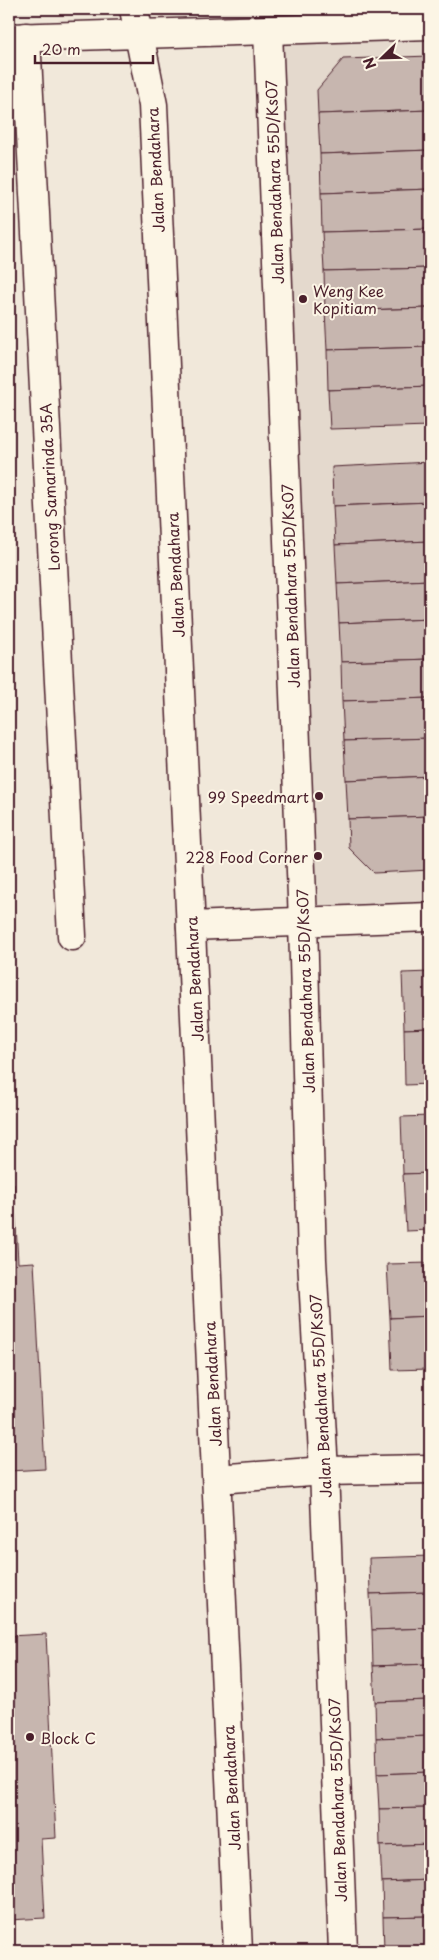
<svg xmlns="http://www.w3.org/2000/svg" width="439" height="1960" viewBox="0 0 439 1960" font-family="'Playpen Sans',sans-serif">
	<rect width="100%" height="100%" fill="#f1e8da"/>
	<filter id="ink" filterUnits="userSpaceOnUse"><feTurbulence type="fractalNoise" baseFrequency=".02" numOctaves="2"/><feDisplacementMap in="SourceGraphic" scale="10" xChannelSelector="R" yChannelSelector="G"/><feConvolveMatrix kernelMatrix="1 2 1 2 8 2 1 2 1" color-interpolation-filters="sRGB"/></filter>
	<g filter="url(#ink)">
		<path fill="#e4d9cd" d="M282 9H430V902L316 906Z"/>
		<g fill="#c7b6af" stroke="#4a1f2b">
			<path d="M430 56V110L318 114 317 90 343 59Z"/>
			<path d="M430 110V150L320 154 318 114Z"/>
			<path d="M430 150V189L321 193 320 154Z"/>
			<path d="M430 189V229L322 232 321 193Z"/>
			<path d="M430 229V268L324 271 322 232Z"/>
			<path d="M430 268V308L325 311 324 271Z"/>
			<path d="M430 308V347L327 350 325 311Z"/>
			<path d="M430 347V386L328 390 327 350Z"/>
			<path d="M430 386V426L330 429 328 390Z"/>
			<path d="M430 462V502L333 506 332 467Z"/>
			<path d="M430 502V541L335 545 333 506Z"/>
			<path d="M430 541V580L337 584 335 545Z"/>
			<path d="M430 580V619L339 623 337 584Z"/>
			<path d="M430 619V659L341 662 339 623Z"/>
			<path d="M430 659V698L342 701 341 662Z"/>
			<path d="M430 698V738L344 741 342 701Z"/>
			<path d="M430 738V776L346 780 344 741Z"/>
			<path d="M430 776V816L348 819 346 780Z"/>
			<path d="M430 816V870L374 873 349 848 348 819Z"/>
			<path d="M430 972V1028L404 1029 402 973Z"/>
			<path d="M430 1028V1084L405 1085 404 1029Z"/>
			<path d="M430 1116V1173L403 1174 401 1117Z"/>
			<path d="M430 1173V1230L406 1231 403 1174Z"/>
			<path d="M9 1184H14L18 1263 34 1262 45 1469 9 1471Z"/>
			<path d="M430 1263V1316L390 1318 387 1264Z"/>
			<path d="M430 1316V1369L392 1370 390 1318Z"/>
			<path d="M430 1556V1592L370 1594 369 1558Z"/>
			<path d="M430 1592V1628L372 1630 370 1594Z"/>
			<path d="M430 1628V1664L373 1666 372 1630Z"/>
			<path d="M46 1634 56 1838 41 1839 45 1918 9 1920V1636Z"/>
			<path d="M430 1664V1700L375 1702 373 1666Z"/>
			<path d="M430 1700V1736L376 1738 375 1702Z"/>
			<path d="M430 1736V1772L377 1774 376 1738Z"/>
			<path d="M430 1772V1808L379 1809 377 1774Z"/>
			<path d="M430 1808V1844L380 1846 379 1809Z"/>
			<path d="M430 1844V1880L382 1882 380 1846Z"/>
			<path d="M430 1880V1916L383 1917 382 1882Z"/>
			<path d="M430 1916V1951H384L383 1917Z"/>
		</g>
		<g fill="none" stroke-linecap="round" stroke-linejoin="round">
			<g stroke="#4a1f2b" stroke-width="31">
				<g id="minor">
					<path d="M134 9 153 105 238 1951"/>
					<path d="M268 31 303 922 312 1260 324 1471 343 1951"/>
					<path d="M26 37 72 936"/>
					<path d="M9 38 430 25"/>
					<path d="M191 926 430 917"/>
					<path d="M217 1479 324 1471 430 1469"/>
				</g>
			</g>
			<use href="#minor" stroke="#fcf5e5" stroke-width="28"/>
		</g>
	</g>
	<g fill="#4a1f2b" stroke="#fcf5e5" stroke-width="2">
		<circle cx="303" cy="299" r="5"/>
		<circle cx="319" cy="796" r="5"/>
		<circle cx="318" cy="856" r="5"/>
		<circle cx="30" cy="1737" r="5"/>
	</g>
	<g text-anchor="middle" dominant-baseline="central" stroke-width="4" stroke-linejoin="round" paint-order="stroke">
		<g font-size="15" fill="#4a1f2b" stroke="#fcf5e5">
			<text transform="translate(155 170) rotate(-93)">Jalan Bendahara</text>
			<text transform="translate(274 182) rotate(-92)">Jalan Bendahara 55D/Ks07</text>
			<text transform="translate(49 487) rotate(-93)">Lorong Samarinda 35A</text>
			<text transform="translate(175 575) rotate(-93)">Jalan Bendahara</text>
			<text transform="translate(290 586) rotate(-92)">Jalan Bendahara 55D/Ks07</text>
			<text transform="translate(194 979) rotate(-93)">Jalan Bendahara</text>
			<text transform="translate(305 991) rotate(-92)">Jalan Bendahara 55D/Ks07</text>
			<text transform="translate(212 1384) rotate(-93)">Jalan Bendahara</text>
			<text transform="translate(320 1396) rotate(-93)">Jalan Bendahara 55D/Ks07</text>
			<text transform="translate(231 1788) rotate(-93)">Jalan Bendahara</text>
			<text transform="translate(337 1800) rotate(-92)">Jalan Bendahara 55D/Ks07</text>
		</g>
		<g font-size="15" fill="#4a1f2b" stroke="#fcf5e5" text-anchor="start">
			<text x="313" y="290">Weng Kee<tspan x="313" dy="17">Kopitiam</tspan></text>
			<text x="309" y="796" text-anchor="end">99 Speedmart</text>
			<text x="308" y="856" text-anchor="end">228 Food Corner</text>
			<text x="40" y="1737">Block C</text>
		</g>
	</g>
	<rect width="439" height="1960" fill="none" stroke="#fcf5e5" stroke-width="30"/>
	<rect x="15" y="15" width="409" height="1930" fill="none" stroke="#4a1f2b" stroke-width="2" filter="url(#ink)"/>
	<g transform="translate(382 58) rotate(247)" stroke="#fcf5e5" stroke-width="4" paint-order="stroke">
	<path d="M0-4L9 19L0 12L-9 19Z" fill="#4a1f2b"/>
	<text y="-8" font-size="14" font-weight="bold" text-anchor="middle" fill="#4a1f2b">N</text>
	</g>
	<path d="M35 55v8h118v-8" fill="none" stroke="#4a1f2b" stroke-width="2.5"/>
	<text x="42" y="55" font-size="15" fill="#4a1f2b" stroke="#fcf5e5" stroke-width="4" paint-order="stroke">20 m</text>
</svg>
